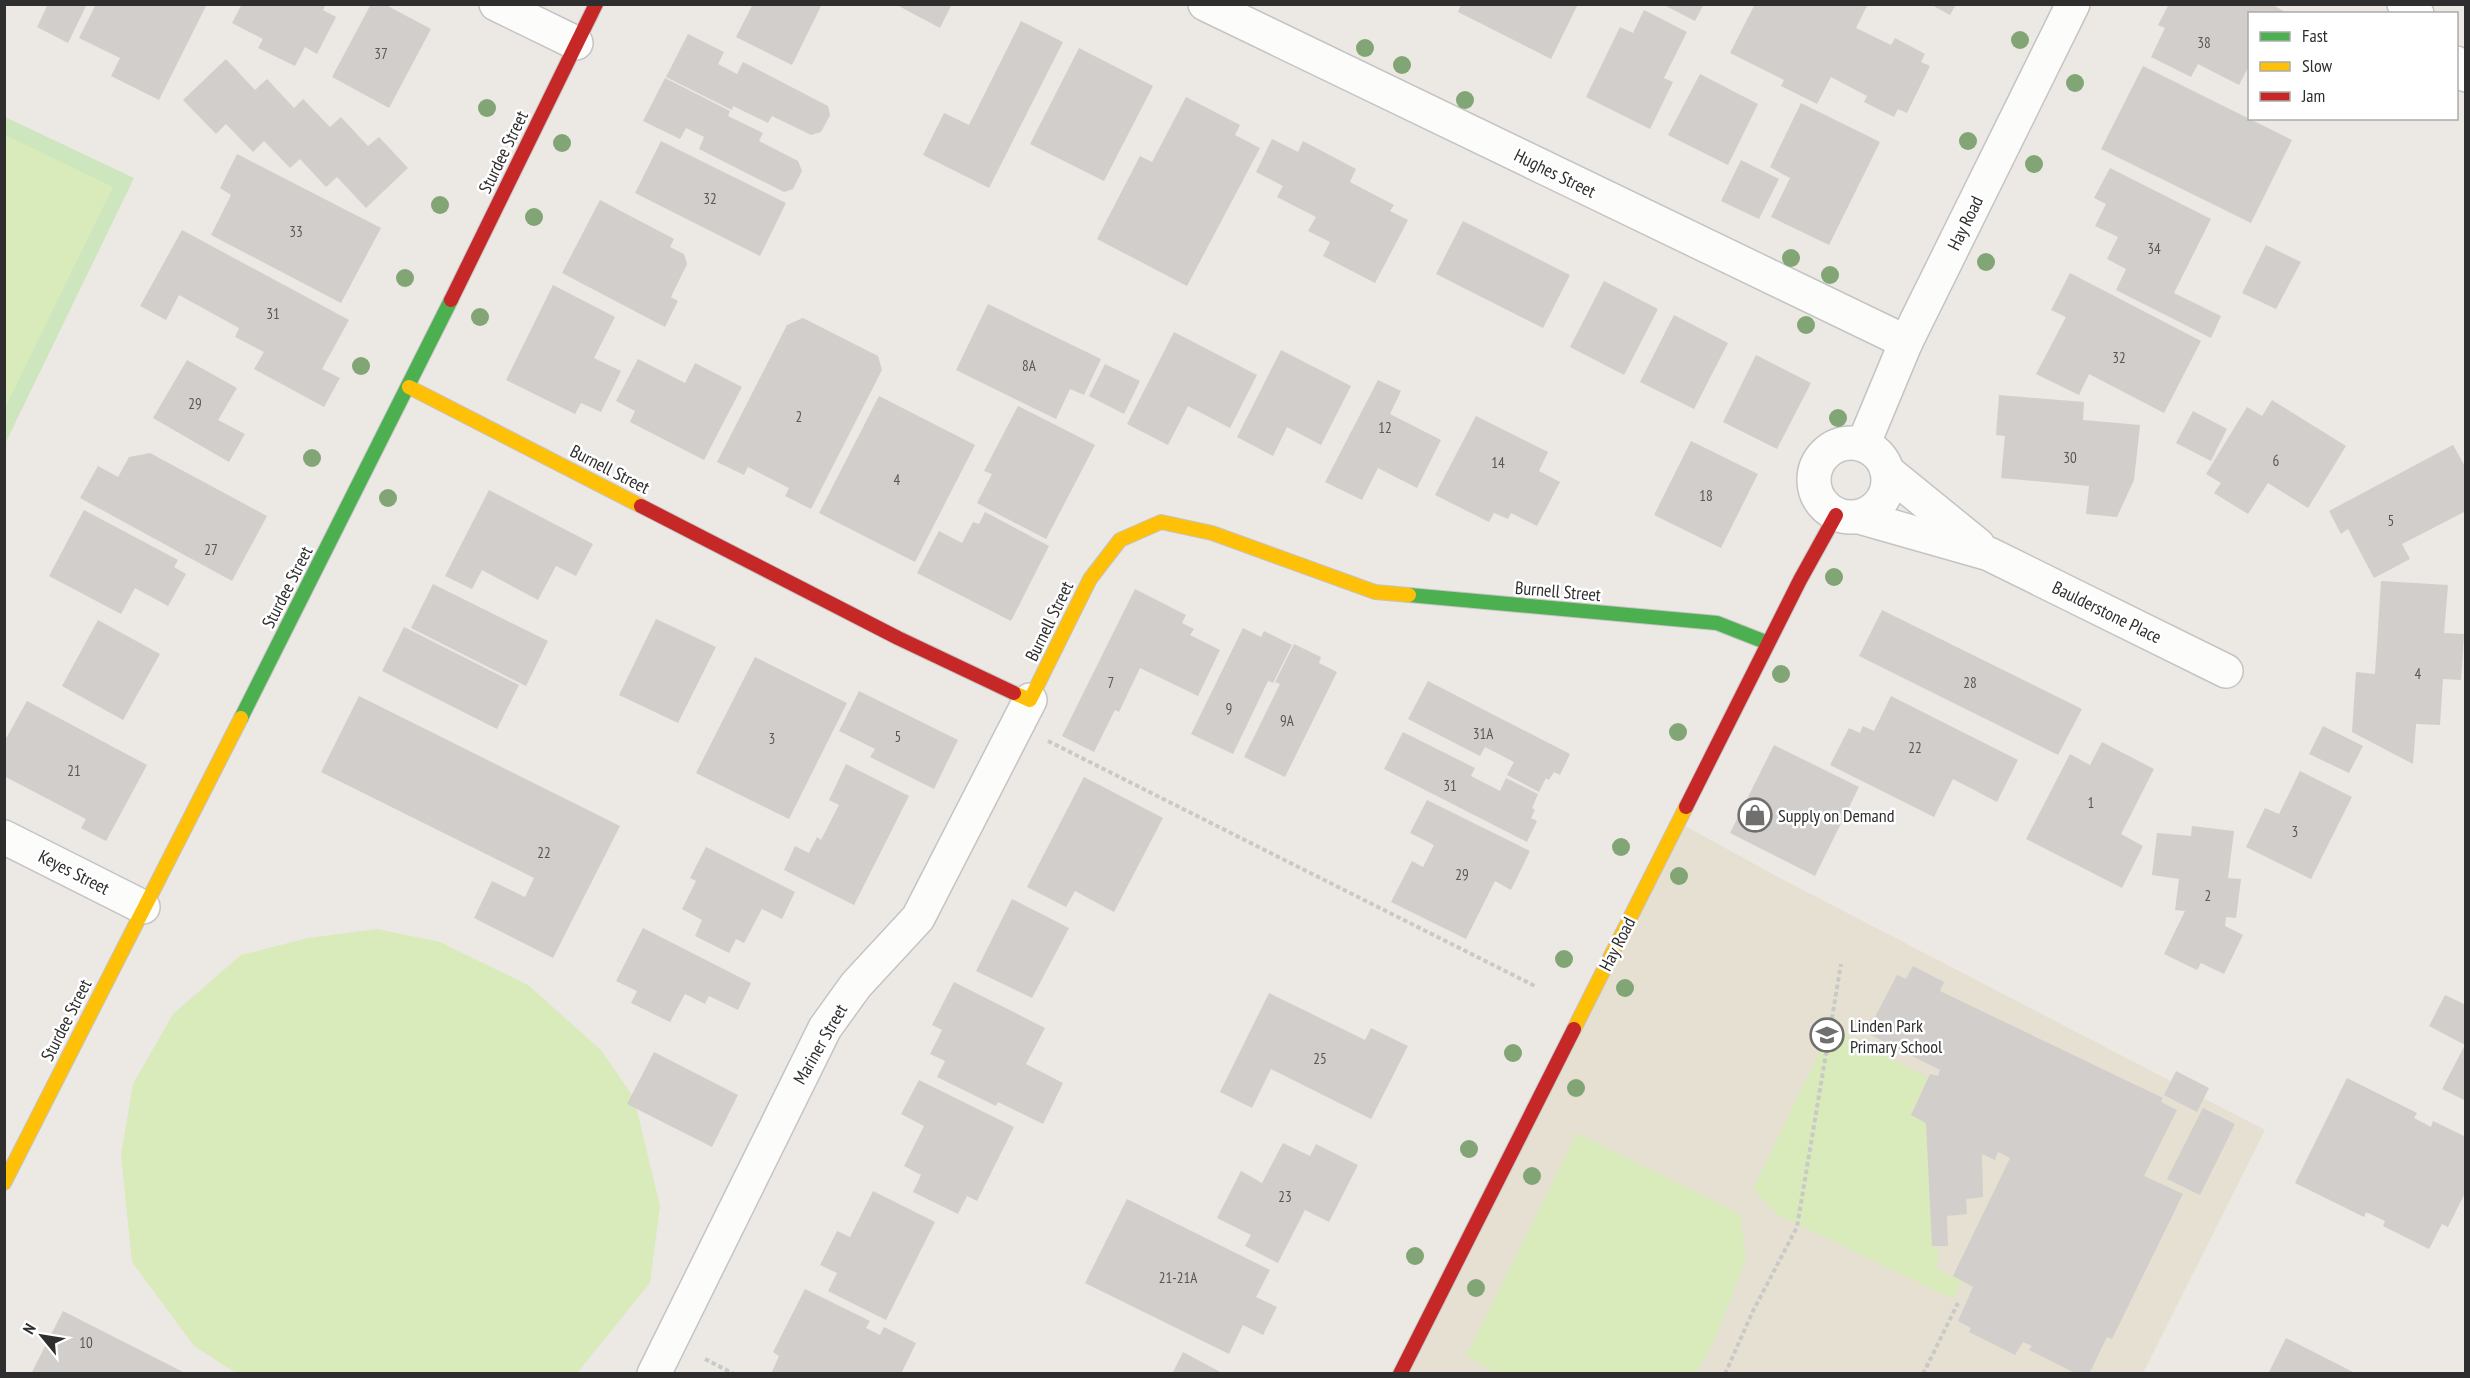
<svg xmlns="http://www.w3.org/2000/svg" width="2470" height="1378" viewBox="0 0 2470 1378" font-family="'PT Sans Narrow',sans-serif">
	<rect width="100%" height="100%" fill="#ece8e4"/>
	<path fill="#e6e0d3" d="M1678 822 1778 877 2265 1130 2143 1373 1400 1374Z"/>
	<path fill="#cee6be" d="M5 117 134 178 5 444Z"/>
	<g fill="#d9eabb">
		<path d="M5 135 113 187 5 408Z"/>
		<path d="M377 929 440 942 528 985 601 1050 634 1098 660 1206 650 1283 577 1373H236L194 1346 132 1262 121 1155 133 1084 173 1014 241 955 308 938Z"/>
		<path d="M1831 1028 1928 1078 1911 1115 1926 1123 1932 1246 1939 1250 1937 1269 1962 1281 1953 1299 1778 1215 1753 1189Z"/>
		<path d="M1577 1133 1740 1214 1746 1258 1714 1341 1696 1373H1496L1466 1356Z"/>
	</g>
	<g fill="#d1cecb">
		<path d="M48 4H87L68 43 37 27Z"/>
		<path d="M96 4H207L159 100 111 76 120 58 79 38Z"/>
		<path d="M242 4H326L323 10 336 17 317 54 305 47 295 66 258 48 263 39 232 23Z"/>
		<path d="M371 4H384L431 29 389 108 332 77Z"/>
		<path d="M753 4H822L792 65 736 37Z"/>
		<path d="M895 4H952L940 28Z"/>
		<path d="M1461 4H1578L1551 59 1458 12Z"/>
		<path d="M1662 4H1704L1695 21Z"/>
		<path d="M1755 4H1868L1856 28 1891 45 1895 38 1925 54 1921 62 1930 66 1907 113 1898 109 1894 117 1864 102 1867 96 1831 77 1817 104 1781 86 1784 80 1730 53Z"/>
		<path d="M1930 4H1956L1950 15Z"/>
		<path d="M2169 4H2271L2289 14H2250V64L2239 85 2198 64 2191 77 2151 57 2165 28 2158 25Z"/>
		<path d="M1644 10 1687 32 1664 78 1673 82 1650 129 1586 97 1620 27 1633 33Z"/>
		<path d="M1021 21 1063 42 989 188 923 155 944 113 969 125Z"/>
		<path d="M688 34 724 52 718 64 737 74 743 62 828 106 830 115 821 132 811 135 772 116 768 123 733 106 732 110 666 77Z"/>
		<path d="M1079 48 1153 86 1104 181 1030 144Z"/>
		<path d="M226 59 255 90 267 79 294 108 303 99 330 127 341 117 368 146 379 137 408 168 366 208 337 177 326 187 300 159 290 168 264 141 253 152 226 124 216 134 183 100Z"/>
		<path d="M2143 66 2292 140 2251 223 2101 149Z"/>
		<path d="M1700 74 1758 104 1728 165 1668 135Z"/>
		<path d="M665 78 730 111 728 116 763 133 759 141 798 161 802 171 793 189 784 192 699 149 704 137 686 128 680 139 643 121Z"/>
		<path d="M1186 97 1240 125 1235 135 1260 148 1187 286 1097 239 1140 156 1152 162Z"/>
		<path d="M1801 103 1880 142 1829 245 1771 217 1790 178 1770 167Z"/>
		<path d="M1272 139 1298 152 1303 141 1356 169 1350 182 1394 205 1390 211 1408 220 1375 283 1323 256 1330 242 1308 231 1316 217 1277 197 1283 186 1256 172Z"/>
		<path d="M661 141 786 203 760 256 635 193Z"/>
		<path d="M237 154 381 228 341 303 211 235 231 195 220 188Z"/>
		<path d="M1741 160 1779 179 1759 219 1721 201Z"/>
		<path d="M2110 168 2211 219 2174 293 2221 316 2211 338 2116 290 2126 269 2107 259 2118 237 2095 226 2106 204 2094 198Z"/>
		<path d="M600 200 674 239 670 247 684 254 687 264 671 297 678 301 665 327 562 273Z"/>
		<path d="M1463 221 1570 275 1543 328 1436 274Z"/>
		<path d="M182 230 349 320 322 369 340 378 324 407 254 369 264 352 235 337 239 328 179 295 166 320 140 306Z"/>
		<path d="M2266 245 2301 262 2276 309 2242 293Z"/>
		<path d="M2070 273 2201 341 2164 413 2089 374 2079 395 2036 374 2066 317 2051 310Z"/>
		<path d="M1604 281 1658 309 1624 375 1570 347Z"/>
		<path d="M553 285 615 317 594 358 621 371 601 412 581 403 575 414 506 380Z"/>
		<path d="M988 304 1101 359 1084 395 1070 389 1056 419 956 370Z"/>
		<path d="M1674 315 1728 343 1694 409 1640 382Z"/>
		<path d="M803 318 878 356 882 370 811 509 785 496 789 488 748 467 744 475 717 462 787 325Z"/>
		<path d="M1174 332 1257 375 1230 428 1188 406 1168 445 1127 424Z"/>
		<path d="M1281 350 1351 386 1321 445 1287 427 1273 456 1237 437Z"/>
		<path d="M1756 355 1811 383 1777 449 1723 422Z"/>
		<path d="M638 359 685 383 695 363 742 387 704 460 630 422 635 411 616 401Z"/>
		<path d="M187 360 237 388 218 420 245 434 229 462 153 418Z"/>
		<path d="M1105 364 1140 381 1124 414 1089 396Z"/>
		<path d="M1378 380 1401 391 1390 414 1441 440 1417 488 1378 468 1362 500 1325 482Z"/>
		<path d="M1999 395 2084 402 2083 420 2140 425 2134 480 2117 517 2086 514 2089 486 2001 478 2005 436 1996 435Z"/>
		<path d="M879 396 975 445 915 562 819 513Z"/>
		<path d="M2272 400 2346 446 2308 508 2268 483 2248 514 2214 493 2221 483 2206 474 2247 407 2262 416Z"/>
		<path d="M1018 406 1095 445 1046 539 977 503 992 474 984 471Z"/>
		<path d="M2193 411 2227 429 2211 461 2176 443Z"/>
		<path d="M1476 416 1548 452 1539 471 1560 482 1537 526 1511 513 1508 519 1494 513 1489 522 1435 495Z"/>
		<path d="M1691 441 1758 474 1721 548 1654 515Z"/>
		<path d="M2453 445 2466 468V511L2402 544 2410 559 2374 578 2348 529 2341 534 2329 511Z"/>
		<path d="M150 453 267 516 232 581 80 498 98 466 118 477 129 457Z"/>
		<path d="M489 490 593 544 576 576 556 566 538 600 482 570 472 589 445 576Z"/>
		<path d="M84 510 178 560 174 567 186 574 168 606 135 588 121 614 49 576Z"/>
		<path d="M985 512 1049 546 1011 621 917 573 939 531 962 543 973 522 979 524Z"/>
		<path d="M2381 581 2448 585 2444 633 2464 634 2461 680 2443 679 2440 725 2416 724 2413 764 2352 732 2356 672 2375 674Z"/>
		<path d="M433 584 548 641 526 686 411 628Z"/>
		<path d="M1135 589 1186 615 1182 623 1194 629 1190 635 1220 650 1198 696 1140 668 1119 712 1115 710 1094 752 1062 736Z"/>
		<path d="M1882 610 2082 709 2058 755 1859 656Z"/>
		<path d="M656 619 716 647 678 723 619 695Z"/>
		<path d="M98 620 160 654 123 720 62 686Z"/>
		<path d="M404 627 519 685 497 729 382 671Z"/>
		<path d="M1243 628 1261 637 1264 631 1292 645 1273 683 1268 681 1233 754 1191 734Z"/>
		<path d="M1294 644 1321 657 1319 663 1337 672 1285 777 1244 757 1280 684 1275 682Z"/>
		<path d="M755 657 847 703 789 819 696 773Z"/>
		<path d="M1428 681 1570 754 1560 775 1554 772 1549 780 1546 778 1539 792 1507 775 1514 762 1485 747 1480 756 1408 719Z"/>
		<path d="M859 691 958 740 934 789 870 757 875 749 839 731Z"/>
		<path d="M359 696 620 826 553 958 474 918 492 881 525 897 534 878 321 772Z"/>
		<path d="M1891 696 2018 760 1997 802 1953 779 1934 817 1830 765 1849 728 1860 733 1863 726 1874 731Z"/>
		<path d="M27 701 147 765 106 841 81 828 86 819 4 776V742Z"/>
		<path d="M2323 726 2363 746 2349 773 2309 754Z"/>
		<path d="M1403 732 1475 768 1471 776 1500 791 1506 778 1538 794 1532 808 1535 810 1531 818 1537 821 1527 842 1384 769Z"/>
		<path d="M2102 742 2154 769 2121 834 2143 846 2122 888 2026 839 2070 754 2090 765Z"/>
		<path d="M1774 745 1859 787 1815 876 1730 833Z"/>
		<path d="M846 764 909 796 854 905 784 870 795 846 809 853 817 837 821 840 839 805 829 800Z"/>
		<path d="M2300 771 2352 797 2311 879 2246 847 2265 808 2279 814Z"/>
		<path d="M1084 777 1163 818 1114 912 1075 891 1066 907 1027 887Z"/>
		<path d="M1427 800 1530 851 1511 890 1495 881 1466 939 1391 902 1412 861 1423 867 1434 845 1410 833Z"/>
		<path d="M2192 826 2234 831 2228 878 2241 879 2236 918 2226 917 2225 926 2243 935 2224 974 2201 963 2197 970 2164 954 2185 911 2175 910 2179 879 2152 875 2157 833 2191 836Z"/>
		<path d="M706 847 795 892 782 919 762 909 744 943 736 939 729 953 695 936 702 920 682 909 696 881 690 878Z"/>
		<path d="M1012 899 1069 928 1032 998 976 971Z"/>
		<path d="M643 928 751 983 738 1010 709 996 705 1004 685 994 670 1022 631 1003 637 991 616 981Z"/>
		<path d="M1913 966 1944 982 1940 991 2163 1098 2161 1102 2177 1110 2144 1176 2183 1194 2112 1339 2107 1337 2089 1374H2077L2029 1350 2032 1346 2023 1342 2015 1355 1969 1332 1971 1328 1958 1321 1973 1287 1953 1276 2010 1158 1998 1152 1995 1160 1982 1154 1983 1197 1966 1199 1967 1214 1947 1216 1948 1246H1932L1926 1123 1911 1115 1930 1074 1938 1076 1940 1070 1871 1035 1879 1019 1875 1017 1897 975 1906 979Z"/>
		<path d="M954 982 1045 1028 1026 1064 1063 1083 1043 1124 998 1102 996 1106 937 1077 945 1061 930 1054 942 1030 932 1025Z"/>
		<path d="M1269 993 1365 1040 1371 1028 1408 1046 1371 1119 1271 1069 1252 1108 1220 1092Z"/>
		<path d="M2445 995 2466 1005V1101L2442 1089 2465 1045 2429 1026Z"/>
		<path d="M654 1052 738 1095 712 1147 627 1104Z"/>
		<path d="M2176 1071 2209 1088 2197 1112 2164 1095Z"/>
		<path d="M2347 1078 2417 1113 2414 1118 2431 1127 2433 1121 2466 1137V1191L2448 1227 2442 1224 2429 1249 2383 1226 2385 1221 2366 1212 2364 1217 2295 1183Z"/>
		<path d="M919 1080 1014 1127 977 1201 967 1196 958 1214 913 1192 921 1175 904 1166 924 1126 901 1114Z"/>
		<path d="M2203 1108 2235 1124 2200 1195 2167 1179Z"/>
		<path d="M1283 1143 1310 1156 1316 1144 1358 1165 1329 1222 1305 1210 1278 1263 1245 1246 1251 1235 1217 1218 1241 1171 1262 1183Z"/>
		<path d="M873 1191 935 1222 886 1320 828 1291 837 1273 820 1265 837 1231 850 1237Z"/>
		<path d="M1127 1199 1270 1270 1256 1297 1277 1307 1263 1335 1243 1325 1229 1354 1085 1283Z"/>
		<path d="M805 1289 870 1321 866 1328 880 1335 884 1327 916 1343 901 1374H771L779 1356 773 1352Z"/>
		<path d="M63 1311 187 1374H31Z"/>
		<path d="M2286 1338 2357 1374H2268Z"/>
		<path d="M1183 1352 1224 1374H1172Z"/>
	</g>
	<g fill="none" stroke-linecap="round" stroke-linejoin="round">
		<g stroke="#c5c4c5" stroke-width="36">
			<g id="street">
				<path d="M496 4 576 43"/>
				<path d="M1205 4 1906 342"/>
				<path d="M2404 4 2417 14"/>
				<path d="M2456 63 2466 75"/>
				<circle cx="1851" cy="480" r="37"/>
				<path d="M1863 445 1906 342 2073 4"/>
				<path d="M1887 471 1978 545"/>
				<path d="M1859 517 1989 554 2226 671"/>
				<path d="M4 837 143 907"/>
				<path d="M654 1374 825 1028 856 985 918 918 1030 700"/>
			</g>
		</g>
		<g stroke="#c5c4c5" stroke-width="16">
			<g id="fast">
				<path d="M1409 595 1717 623 1768 643"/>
				<path d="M241 718 451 300"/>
			</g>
		</g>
		<g stroke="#c5c4c5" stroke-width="16">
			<g id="slow">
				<path d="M409 387 641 506"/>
				<path d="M1014 693 1030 700 1090 579 1120 540 1161 522 1212 533 1375 592 1409 595"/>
				<path d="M1574 1029 1686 807"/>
				<path d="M4 1183 241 718"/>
			</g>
		</g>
		<g stroke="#c5c4c5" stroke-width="16">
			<g id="jam">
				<path d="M451 300 596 4"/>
				<path d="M641 506 898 638 1014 693"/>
				<path d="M1686 807 1800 580 1836 515"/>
				<path d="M1400 1374 1574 1029"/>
			</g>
		</g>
		<g stroke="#c9c9c8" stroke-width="4" stroke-dasharray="4.5 3" stroke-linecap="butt">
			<path d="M1048 741 1535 986"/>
			<path d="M705 1359 734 1374"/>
			<path d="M1725 1374 1752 1313 1797 1227 1841 964"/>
			<path d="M1923 1374 1958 1303"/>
		</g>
		<use href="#street" stroke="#fcfcfb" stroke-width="33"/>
		<use href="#fast" stroke="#4caf50" stroke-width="14"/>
		<use href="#slow" stroke="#ffc107" stroke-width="14"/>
		<use href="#jam" stroke="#c62828" stroke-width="14"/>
	</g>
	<g fill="#82a575">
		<circle cx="2020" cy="40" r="9"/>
		<circle cx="1365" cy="48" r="9"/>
		<circle cx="1402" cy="65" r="9"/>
		<circle cx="2075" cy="83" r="9"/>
		<circle cx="1465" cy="100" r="9"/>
		<circle cx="487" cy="108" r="9"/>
		<circle cx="1968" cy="141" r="9"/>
		<circle cx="562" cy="143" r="9"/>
		<circle cx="2034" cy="164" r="9"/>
		<circle cx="440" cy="205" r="9"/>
		<circle cx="534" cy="217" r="9"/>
		<circle cx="1791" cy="258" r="9"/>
		<circle cx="1986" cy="262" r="9"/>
		<circle cx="1830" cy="275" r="9"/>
		<circle cx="405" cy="278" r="9"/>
		<circle cx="480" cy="317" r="9"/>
		<circle cx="1806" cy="325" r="9"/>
		<circle cx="361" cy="366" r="9"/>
		<circle cx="1838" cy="418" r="9"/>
		<circle cx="312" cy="458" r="9"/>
		<circle cx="388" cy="498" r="9"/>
		<circle cx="1834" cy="577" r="9"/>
		<circle cx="1781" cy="674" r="9"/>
		<circle cx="1678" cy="732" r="9"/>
		<circle cx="1621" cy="847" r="9"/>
		<circle cx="1679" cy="876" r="9"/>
		<circle cx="1564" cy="959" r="9"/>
		<circle cx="1625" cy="988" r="9"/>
		<circle cx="1513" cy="1053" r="9"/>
		<circle cx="1576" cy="1088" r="9"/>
		<circle cx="1469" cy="1149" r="9"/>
		<circle cx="1532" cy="1176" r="9"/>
		<circle cx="1415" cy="1256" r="9"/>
		<circle cx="1476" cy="1288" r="9"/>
	</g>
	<defs>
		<g id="shop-ring" transform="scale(1.725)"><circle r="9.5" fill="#fff" stroke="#706f6e" stroke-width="1.5"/><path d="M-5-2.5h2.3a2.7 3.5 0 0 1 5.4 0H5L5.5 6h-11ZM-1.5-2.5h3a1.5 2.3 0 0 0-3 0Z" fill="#706f6e"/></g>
		<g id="school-ring" transform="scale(1.725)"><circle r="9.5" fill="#fff" stroke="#706f6e" stroke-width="1.5"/><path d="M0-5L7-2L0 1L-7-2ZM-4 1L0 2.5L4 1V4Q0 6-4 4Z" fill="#706f6e"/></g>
	</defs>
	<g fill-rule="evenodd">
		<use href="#shop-ring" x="1755" y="815"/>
		<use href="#school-ring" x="1827" y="1035"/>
	</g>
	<g text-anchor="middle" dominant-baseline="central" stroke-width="5" stroke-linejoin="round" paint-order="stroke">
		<g font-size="15" fill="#585857">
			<text x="2204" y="42">38</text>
			<text x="381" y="53">37</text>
			<text x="710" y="198">32</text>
			<text x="296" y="231">33</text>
			<text x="2154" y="248">34</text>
			<text x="273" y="313">31</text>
			<text x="2119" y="357">32</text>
			<text x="1029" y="365">8A</text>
			<text x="195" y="403">29</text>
			<text x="799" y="416">2</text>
			<text x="1385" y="427">12</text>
			<text x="2070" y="457">30</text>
			<text x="2276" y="460">6</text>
			<text x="1498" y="462">14</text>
			<text x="897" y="479">4</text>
			<text x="1706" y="495">18</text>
			<text x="2391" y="520">5</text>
			<text x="211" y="549">27</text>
			<text x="2418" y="673">4</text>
			<text x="1111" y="682">7</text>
			<text x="1970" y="682">28</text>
			<text x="1229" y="708">9</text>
			<text x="1287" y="720">9A</text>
			<text x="1483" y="733">31A</text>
			<text x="898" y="736">5</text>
			<text x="772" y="738">3</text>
			<text x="1915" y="747">22</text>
			<text x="74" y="770">21</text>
			<text x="1450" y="785">31</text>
			<text x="2091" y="802">1</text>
			<text x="2295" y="831">3</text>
			<text x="544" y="852">22</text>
			<text x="1462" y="874">29</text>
			<text x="2208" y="895">2</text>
			<text x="1320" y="1058">25</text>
			<text x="1285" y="1196">23</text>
			<text x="1178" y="1277">21-21A</text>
			<text x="86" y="1342">10</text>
		</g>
		<g font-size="18" fill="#2e2e2e" stroke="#fff">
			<text transform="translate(503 152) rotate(-64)">Sturdee Street</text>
			<text transform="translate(1555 173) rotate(26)">Hughes Street</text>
			<text transform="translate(1965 223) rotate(-64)">Hay Road</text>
			<text transform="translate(610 469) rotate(27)">Burnell Street</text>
			<text transform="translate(287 587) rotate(-63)">Sturdee Street</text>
			<text transform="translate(1558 591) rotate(5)">Burnell Street</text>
			<text transform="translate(2107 612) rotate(26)">Baulderstone Place</text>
			<text transform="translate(1049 621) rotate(-64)">Burnell Street</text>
			<text transform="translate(74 872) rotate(27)">Keyes Street</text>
			<text transform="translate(1617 944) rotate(-63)">Hay Road</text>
			<text transform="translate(66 1020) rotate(-63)">Sturdee Street</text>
			<text transform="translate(820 1044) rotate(-60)">Mariner Street</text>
		</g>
		<g font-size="18" fill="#2e2e2e" stroke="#fff" text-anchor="start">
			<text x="1778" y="815">Supply on Demand</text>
			<text x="1850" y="1025">Linden Park<tspan x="1850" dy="21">Primary School</tspan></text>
		</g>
	</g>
	<rect width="2470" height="1378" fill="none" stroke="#2e2e2e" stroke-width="12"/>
	<rect x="2248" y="12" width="210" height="108" fill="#ffffff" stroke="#ababab" stroke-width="1.5"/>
	<rect x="2260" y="32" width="30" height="9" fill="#4caf50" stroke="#ababab" stroke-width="1.5"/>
	<text x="2302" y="42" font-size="18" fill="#2e2e2e">Fast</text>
	<rect x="2260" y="62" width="30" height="9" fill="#ffc107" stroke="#ababab" stroke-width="1.5"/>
	<text x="2302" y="72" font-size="18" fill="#2e2e2e">Slow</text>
	<rect x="2260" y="92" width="30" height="9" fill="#c62828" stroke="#ababab" stroke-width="1.5"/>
	<text x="2302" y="102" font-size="18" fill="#2e2e2e">Jam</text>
	<g transform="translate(42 1336) rotate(300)" stroke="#ffffff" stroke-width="4.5" paint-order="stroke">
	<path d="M0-4.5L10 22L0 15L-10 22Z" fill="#2e2e2e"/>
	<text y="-9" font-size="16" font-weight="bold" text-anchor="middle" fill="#2e2e2e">N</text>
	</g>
</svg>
